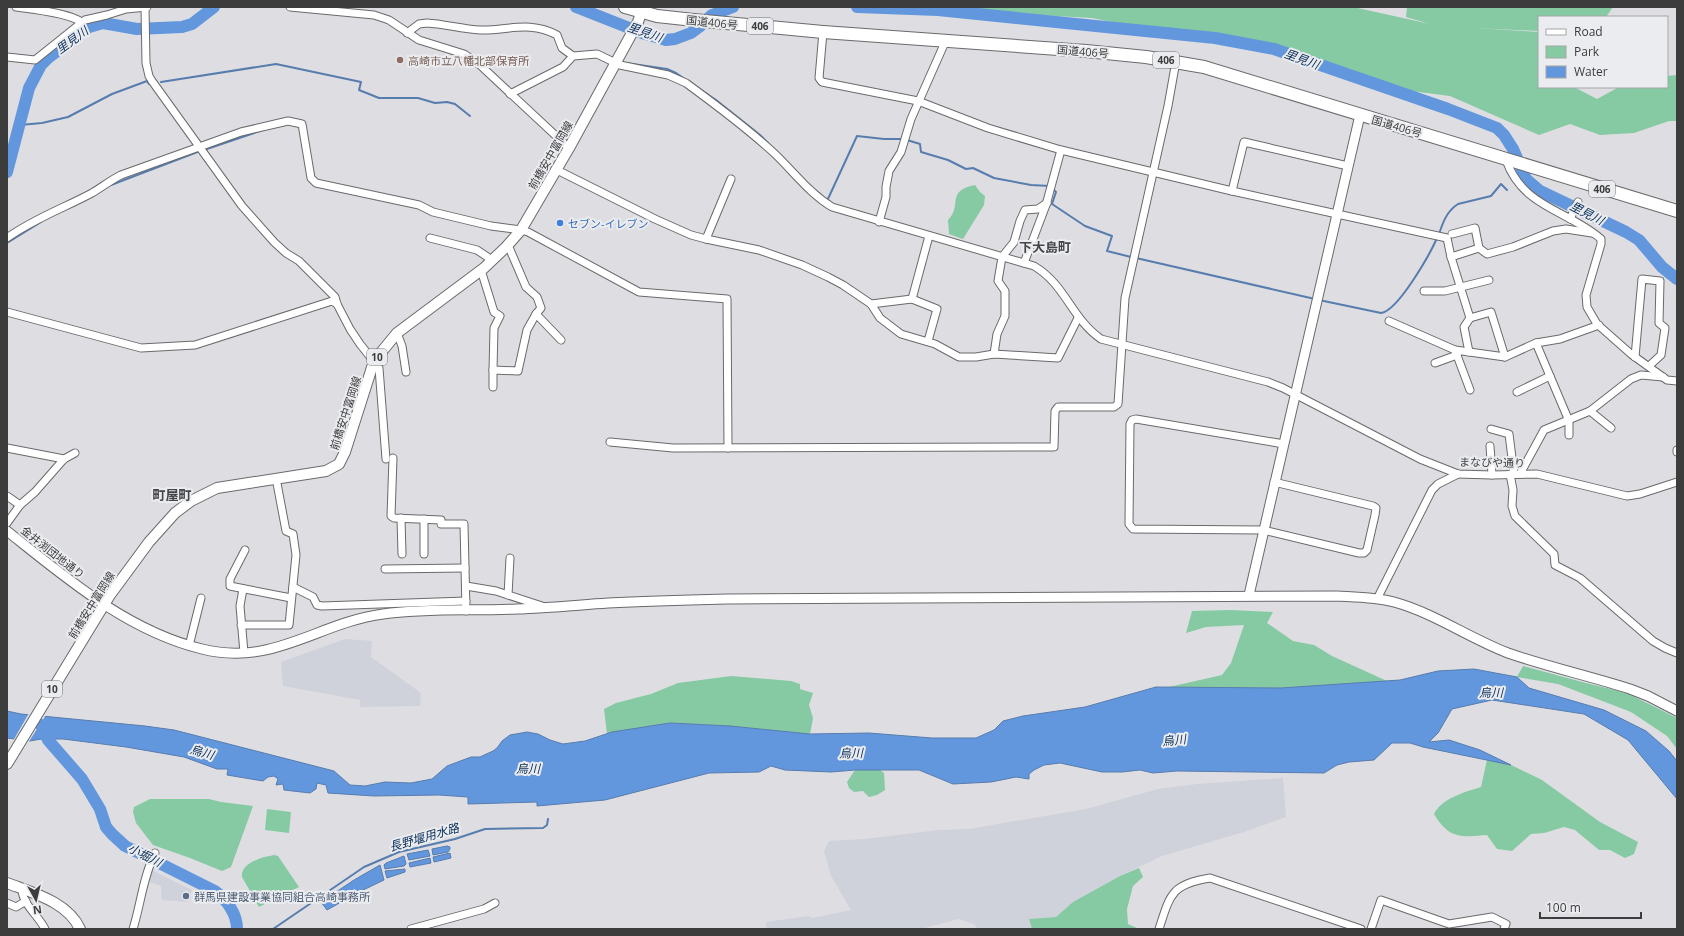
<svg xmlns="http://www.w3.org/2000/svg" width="1684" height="936" viewBox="0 0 1684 936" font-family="'Open Sans','Noto Sans JP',sans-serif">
	<rect width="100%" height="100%" fill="#dedee2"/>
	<g fill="#cfd1db">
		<path d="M345 639 372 641 371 657 421 693 420 706 360 707V700L283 686 281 662Z"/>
		<path d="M1283 778 1286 817 1244 832 1162 856 1120 876 1073 902 1056 917 1029 919 1032 929H978L974 924 958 919 921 929H767L766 922 808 916 812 918 851 910 831 876 824 851 829 841 865 839 938 830 969 829 1086 809 1158 789 1197 784Z"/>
		<path d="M151 870 192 890 187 902 162 900 161 886 146 881Z"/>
	</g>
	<g fill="#85caa2">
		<path d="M873 7H1353L1430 24 1406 17 1407 7H1613L1606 17H1539V31L1476 28 1539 32V87H1574L1597 99 1619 87H1667V76L1677 75V121H1669L1634 133 1600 135 1570 124 1539 135 1450 96 1403 90 1350 69 1278 48 1207 35 1174 34 1092 18 985 12 907 11Z"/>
		<path d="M975 185 980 192 985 196 984 205 963 239 949 234 948 220C963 205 945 191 975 185Z"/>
		<path d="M1231 610 1273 612 1267 623 1293 641 1314 645 1332 656 1387 681 1281 688 1169 687 1222 675 1231 663 1244 625 1206 627 1186 633 1192 611Z"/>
		<path d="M1523 666 1586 683 1627 693 1677 718V749L1667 736 1631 712 1558 684 1517 677Z"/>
		<path d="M731 676 791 681 800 684V689L813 693 809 705 813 718 810 734 730 726 670 723 607 734 604 709 616 703 651 694 678 683Z"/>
		<path d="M1487 760 1511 765 1542 780 1600 822 1638 842 1634 854 1625 858 1610 850H1599L1575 830 1564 827 1544 833 1531 834 1512 851 1497 849 1487 835C1474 836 1456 839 1446 829 1441 825 1437 819 1434 814 1442 798 1465 792 1481 787Z"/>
		<path d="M855 770H880L884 773 885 790 877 795 869 797 863 791 854 792 849 788 847 782Z"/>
		<path d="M150 799H209L221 802 253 806 231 867 222 871 190 858 153 845 136 823 133 812 134 807Z"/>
		<path d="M267 809 291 812 289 833 265 830Z"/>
		<path d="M274 855 278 856 299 887 259 907 242 877C240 863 262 857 274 855Z"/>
		<path d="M1139 868 1143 877 1133 886 1127 909 1128 924 1139 929H1032L1029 919 1056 917 1073 902 1120 876Z"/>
	</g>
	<g fill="#6297de" stroke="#577cae">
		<path d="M1474 669 1517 677 1529 688 1604 710 1646 731 1669 751 1677 761V799L1628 740 1584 714 1492 700 1452 709 1438 733 1429 742 1449 740 1480 750 1511 765 1423 747 1410 743H1392L1374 760 1349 762 1337 765 1324 773 1177 771 1153 773 1140 770 1122 772H1102L1060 763 1044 765 1034 770 1029 774V779L1016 777 991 782 953 784 919 770H855L831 772 785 770 771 766 759 772 709 773 605 800 537 806V802L468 804V797L439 795 374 796 328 793 326 785 317 783 316 789 310 793 284 790 283 784 276 785 278 779 274 776 268 777 263 781 227 775 228 769H217L184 757 126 747 63 739H41L30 741 7 738V711L21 714 145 726 174 730 334 771 350 785 365 786 385 782 411 783 432 779 447 766 471 757H480L493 751 497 748 502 741 510 735 527 732 538 734 550 740 563 744 585 741 612 732 670 723 730 726 810 734 869 733 932 738H976L994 730 1003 721 1023 716 1085 707 1156 687 1281 688 1400 680 1438 671Z"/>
		<path d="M447 846 450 847V849L448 852 433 855 432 849Z"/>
		<path d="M428 850 430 856 409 860 407 854Z"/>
		<path d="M450 853 451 858 434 862 433 857Z"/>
		<path d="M404 856 406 864 404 866 385 869 384 865 386 863Z"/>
		<path d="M430 858 431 863 410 867 409 863Z"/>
		<path d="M380 865 384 880 359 892 327 910 321 902 354 880Z"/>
		<path d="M405 869V872L387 878 385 871Z"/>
	</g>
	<path fill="#dedee2" d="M29 713 46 715 28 743 13 741Z"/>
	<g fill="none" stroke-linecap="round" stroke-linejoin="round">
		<g stroke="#577cae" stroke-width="2">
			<path d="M626 63 667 69 676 73 716 100 760 135 771 146"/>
			<path d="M161 82 276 64 361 82 359 90 379 98H418L435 103 447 102 455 104 470 116"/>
			<path d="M20 125 42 123 68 117 112 94 147 81 149 84"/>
			<path d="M907 140 920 144 921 152 948 160 966 169 973 168 994 178 1031 185 1050 186"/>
			<path d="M204 150 263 130"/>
			<path d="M111 185 200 151"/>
			<path d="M1053 189 1056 192 1052 204 1085 226 1112 236 1107 251 1131 257"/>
			<path d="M827 201 857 136 884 139H902"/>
			<path d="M1439 234C1443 222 1447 211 1458 204L1491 196 1501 184 1507 190"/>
			<path d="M7 243 41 222"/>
			<path d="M1136 258 1315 299"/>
			<path d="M1319 300 1381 313C1398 311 1430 254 1437 238"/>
			<path d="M273 929 364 867 399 852 455 839 485 829 543 828 547 825 548 819"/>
		</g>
		<g stroke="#6297de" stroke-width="12">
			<path d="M576 7 642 33 666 40 675 39 691 33 699 27 712 15 733 7"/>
			<path d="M857 7 938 10 1056 22 1215 38 1274 49 1448 109 1497 128 1504 135 1513 149 1526 179 1540 191 1626 232 1639 240 1662 267 1677 279"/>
			<path d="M7 172 29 88 41 65 48 58 89 27 103 23 137 29 182 27 192 24 214 7"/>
			<path d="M41 725 48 740 82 779 100 809 106 827 112 834 125 846 215 891C227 900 237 914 237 929"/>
		</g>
		<g stroke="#696a6c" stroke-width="9">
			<g id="street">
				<path d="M16 7C31 9 70 13 81 22"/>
				<path d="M145 7 146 63 149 76 152 81 242 206 274 242 286 253 299 261 335 297 337 304 350 329 360 344 379 368 386 459"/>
				<path d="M290 7 374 15 389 20 419 40 464 54 480 65 569 148"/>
				<path d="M823 32 819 78 822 82 918 101 988 128 1061 150 1232 191 1447 238 1451 257 1479 248 1487 254 1513 247 1553 231 1566 229 1592 233"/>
				<path d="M407 33 419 24 427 23C444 24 462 29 480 30 507 31 529 20 557 35L562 48 573 56 597 54 620 65 668 75 686 83C716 105 747 128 774 153 794 172 809 193 832 207L1034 266C1066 285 1071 318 1101 339L1268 382 1283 388 1420 459 1458 474 1492 475 1537 474 1627 496 1640 494 1677 482"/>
				<path d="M7 57 35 60 85 20 107 15 126 9 147 7"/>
				<path d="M510 94 563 67 573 56"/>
				<path d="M1506 160C1523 208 1568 210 1601 239V244L1586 295 1587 307 1597 324 1631 354 1667 380 1677 381"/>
				<path d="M555 169 655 219 691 235 706 239 759 250 802 265 828 277 843 285 871 304 880 318 901 334 935 344 959 357H976L994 354 1058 358 1078 318"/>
				<path d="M1232 191 1244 142 1348 166"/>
				<path d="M1570 219 1578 202"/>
				<path d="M879 222 886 197V187L889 171 901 152 911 119 946 40"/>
				<path d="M1452 234 1475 228 1479 248"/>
				<path d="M7 238C33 219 64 208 92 193 102 187 111 180 121 175L241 132 288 121 302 124 311 178 316 183 419 205 433 212 491 226 521 230 528 232 639 292 727 299 728 448"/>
				<path d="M430 238 477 250 492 260"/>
				<path d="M706 239 731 179"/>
				<path d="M508 245 526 287 537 297 541 308 536 314"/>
				<path d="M1451 257 1470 318 1491 312 1505 357 1536 343 1569 421V435"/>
				<path d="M1024 263 1046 205 1061 150"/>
				<path d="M481 270 494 312 500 316 494 328 493 370"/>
				<path d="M1424 291H1445L1489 280"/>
				<path d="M912 299 929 236"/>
				<path d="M871 304 912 299 937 309 928 341"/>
				<path d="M7 312 141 348 195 345 332 301 337 304"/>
				<path d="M1389 321 1455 350"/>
				<path d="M397 333 402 346 406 372"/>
				<path d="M1536 343 1560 339 1599 325"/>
				<path d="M1469 352 1464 327 1470 318"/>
				<path d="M994 354 997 334 1005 316V291L998 281 1002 257 1014 242 1020 221 1025 210 1038 209 1047 203"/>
				<path d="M1635 357 1642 279 1660 281 1659 323 1665 328 1661 355 1649 366"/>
				<path d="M1435 363 1457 355"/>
				<path d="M493 387V370L518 371 527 330 536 314 561 340"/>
				<path d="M1470 390 1455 350 1505 357"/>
				<path d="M1517 392 1550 376"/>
				<path d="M1590 411 1611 428"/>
				<path d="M1491 429 1509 434 1514 474"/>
				<path d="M610 442 673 448 1054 447 1055 411 1058 407H1114L1118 404 1125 298 1168 106 1176 61"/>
				<path d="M1490 446 1492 475"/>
				<path d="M7 448 64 459"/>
				<path d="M1677 450V452"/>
				<path d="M393 458 391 516 394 518 441 520V524H464L466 611"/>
				<path d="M1510 474 1513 490 1512 506 1515 516 1554 554 1555 565 1580 578 1653 641 1665 648 1677 653"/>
				<path d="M1520 474 1544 430 1590 411 1631 379 1641 375 1663 377"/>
				<path d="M1274 482 1373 506 1376 508 1375 515 1367 550 1364 553H1359L1263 530 1133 529 1129 524 1130 424 1132 420 1136 419 1284 444"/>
				<path d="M7 496 20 505"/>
				<path d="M401 518 402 554"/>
				<path d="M7 523 20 505 35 492 64 459 75 453"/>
				<path d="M245 550 230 579V586L291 598"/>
				<path d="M424 554V519"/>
				<path d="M385 569 465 568"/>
				<path d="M466 586 496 591 542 606"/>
				<path d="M293 587 313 597 317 605 322 606 466 601"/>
				<path d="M243 589 240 606 244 653"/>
				<path d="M508 595 510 558"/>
				<path d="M1377 599 1432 490 1438 484 1458 474"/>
				<path d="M241 625H289L296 555 293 534 286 531 276 478"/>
				<path d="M189 646 201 598"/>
				<path d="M22 889C22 904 39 916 45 929"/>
				<path d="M7 903 16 907 26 901"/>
				<path d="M133 929C141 903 143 877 155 853"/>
				<path d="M411 929 484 909 495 903"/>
				<path d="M1159 929C1170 895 1171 884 1210 878L1361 929"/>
				<path d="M1371 929 1381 900 1449 924 1492 917 1506 924 1504 929"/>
			</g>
		</g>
		<g stroke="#696a6c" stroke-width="11">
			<g id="secondary">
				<path d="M7 531C65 577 127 631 202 649 273 667 317 623 383 614 427 608 472 611 517 609 547 608 578 605 608 603 648 601 687 600 727 599L1337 596C1356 597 1376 597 1394 602 1434 613 1469 638 1508 653 1548 667 1590 676 1630 689L1648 696 1677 711"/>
				<path d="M1249 595 1360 115"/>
			</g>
		</g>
		<g stroke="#696a6c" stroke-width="12">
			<g id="primary">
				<path d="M7 764 110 595 149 542 175 513 191 501 217 488 326 471 339 464 345 452 374 361 397 333 484 268 506 247 521 230 569 148 638 22 643 7"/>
				<path d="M7 883C33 893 68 902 80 929"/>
			</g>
		</g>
		<g stroke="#696a6c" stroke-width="14">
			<path id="highway" d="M625 7 657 16 694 20 823 32 1086 51 1146 57 1204 67 1677 211"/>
		</g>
		<use href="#street" stroke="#fff" stroke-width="7"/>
		<use href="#secondary" stroke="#fff" stroke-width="9"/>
		<use href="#primary" stroke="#fff" stroke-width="10"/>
		<use href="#highway" stroke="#fff" stroke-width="12"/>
	</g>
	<circle fill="#8d6e63" stroke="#ebecef" stroke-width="1.5" cx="400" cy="60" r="4"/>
	<circle fill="#3f7fe0" stroke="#ebecef" stroke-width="1.5" cx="560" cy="223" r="4"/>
	<circle fill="#5c6f8a" stroke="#ebecef" stroke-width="1.5" cx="186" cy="896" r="4"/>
	<g text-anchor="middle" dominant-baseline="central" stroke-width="4" stroke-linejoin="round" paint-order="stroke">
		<g fill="#ebecef" stroke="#707172" stroke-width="1">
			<rect x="747" y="18" width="26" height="16" rx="3"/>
			<rect x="1153" y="52" width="26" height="16" rx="3"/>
			<rect x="1589" y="181" width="26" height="16" rx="3"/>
			<rect x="367" y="349" width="20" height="16" rx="3"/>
			<rect x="42" y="681" width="20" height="16" rx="3"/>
		</g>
		<g font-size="10" font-weight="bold" fill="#3c3c3d">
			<text x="760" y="26">406</text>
			<text x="1166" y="60">406</text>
			<text x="1602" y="189">406</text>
			<text x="377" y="357">10</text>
			<text x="52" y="689">10</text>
		</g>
		<g font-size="11" fill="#3c3c3d" stroke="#ebecef">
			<text transform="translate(712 22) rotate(6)">国道406号</text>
			<text transform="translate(1083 51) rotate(5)">国道406号</text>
			<text transform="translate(1397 126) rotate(16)">国道406号</text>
			<text transform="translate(550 155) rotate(-60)">前橋安中富岡線</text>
			<text transform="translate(345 413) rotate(-72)">前橋安中富岡線</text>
			<text transform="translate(1492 462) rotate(1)">まなびや通り</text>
			<text transform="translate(53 552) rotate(38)">金井渕団地通り</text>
			<text transform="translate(91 605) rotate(-58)">前橋安中富岡線</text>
		</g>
		<g font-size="11" fill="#785e54" stroke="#ebecef" text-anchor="start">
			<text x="408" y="60">高崎市立八幡北部保育所</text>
		</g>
		<g font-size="11" fill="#366cbe" stroke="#ebecef" text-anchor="start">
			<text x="568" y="223">セブン-イレブン</text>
		</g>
		<g font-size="11" fill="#4e5e75" stroke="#ebecef" text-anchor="start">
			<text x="194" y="896">群馬県建設事業協同組合高崎事務所</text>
		</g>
		<g font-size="12" font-style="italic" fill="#0a2e5a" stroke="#ebecef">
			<text transform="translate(645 32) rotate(19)">里見川</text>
			<text transform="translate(72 40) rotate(-36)">里見川</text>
			<text transform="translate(1302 59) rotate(20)">里見川</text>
			<text transform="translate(1587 213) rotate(27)">里見川</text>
			<text x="1491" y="692">烏川</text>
			<text transform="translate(1174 740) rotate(-6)">烏川</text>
			<text transform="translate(202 752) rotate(16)">烏川</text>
			<text transform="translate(851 753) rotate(-1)">烏川</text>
			<text x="528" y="768">烏川</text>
			<text transform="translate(424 837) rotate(-16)">長野堰用水路</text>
			<text transform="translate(145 855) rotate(27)">小堀川</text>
		</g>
		<g font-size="13" font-weight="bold" fill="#454548" stroke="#ebecef">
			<text x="1045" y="247">下大島町</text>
			<text x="172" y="495">町屋町</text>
		</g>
	</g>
	<rect width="1684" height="936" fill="none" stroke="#3c3c3d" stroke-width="16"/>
	<rect x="1538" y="16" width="130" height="72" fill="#ebecef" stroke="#a5a6a8"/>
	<rect x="1546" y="29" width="20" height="6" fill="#ffffff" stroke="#a5a6a8"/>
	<text x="1574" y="36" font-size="12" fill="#3c3c3d">Road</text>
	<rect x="1546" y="46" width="20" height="12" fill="#85caa2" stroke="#a5a6a8"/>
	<text x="1574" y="56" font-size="12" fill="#3c3c3d">Park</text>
	<rect x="1546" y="66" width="20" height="12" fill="#6297de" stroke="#a5a6a8"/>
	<text x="1574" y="76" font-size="12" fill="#3c3c3d">Water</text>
	<g transform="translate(36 900) rotate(172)" stroke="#ebecef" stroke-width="3" paint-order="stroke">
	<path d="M0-3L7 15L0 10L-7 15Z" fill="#3c3c3d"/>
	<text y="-6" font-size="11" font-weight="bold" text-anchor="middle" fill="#3c3c3d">N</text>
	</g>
	<path d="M1540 912v6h101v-6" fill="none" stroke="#3c3c3d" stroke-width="2"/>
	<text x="1546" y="912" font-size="12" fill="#3c3c3d" stroke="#ebecef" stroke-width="3" paint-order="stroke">100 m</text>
</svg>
